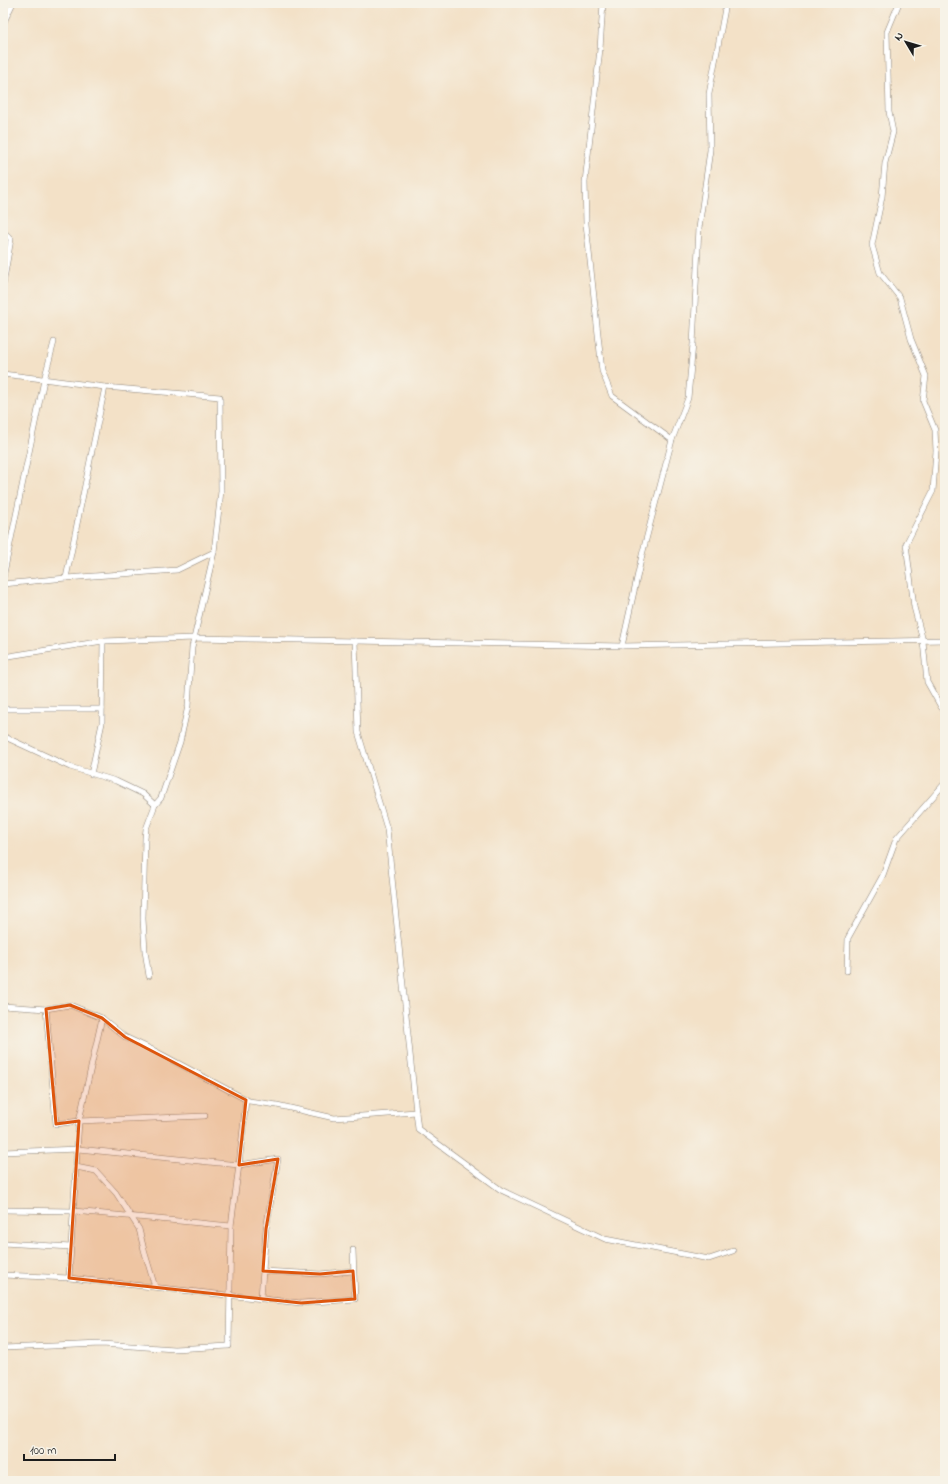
<svg xmlns="http://www.w3.org/2000/svg" width="948" height="1484" viewBox="0 0 948 1484" font-family="'Indie Flower',sans-serif">
	<rect width="100%" height="100%" fill="#f7f3e8"/>
	<filter id="ink" filterUnits="userSpaceOnUse"><feTurbulence type="fractalNoise" baseFrequency=".025" numOctaves="2"/><feDisplacementMap in="SourceGraphic" scale="8" xChannelSelector="R" yChannelSelector="G"/><feConvolveMatrix kernelMatrix="1 2 1 2 8 2 1 2 1" color-interpolation-filters="sRGB"/></filter>
	<filter id="wash" filterUnits="userSpaceOnUse"><feTurbulence type="fractalNoise" baseFrequency=".012" numOctaves="4" result="noise"/><feDisplacementMap in="SourceGraphic" scale="16" xChannelSelector="R" yChannelSelector="G"/><feGaussianBlur stdDeviation="0.9" result="paint"/><feColorMatrix in="noise" values="0 0 0 0 0 0 0 0 0 0 0 0 0 0 0 0 0 1.4 0 .05"/><feComposite in="paint" operator="in"/></filter>
	<g filter="url(#wash)">
		<rect width="100%" height="100%" fill="#f3e1c7"/>
	</g>
	<g filter="url(#ink)">
		<g fill="none" stroke-linecap="round" stroke-linejoin="round">
			<g stroke="#887e72" stroke-width="6">
				<g id="street">
					<path d="M603 3 600 49 585 182 586 224 602 371 612 396 672 440"/>
					<path d="M899 3 887 32 889 112 893 132 885 163 882 197 872 245 880 273 900 298 911 339 926 376 923 401 935 430 936 451 933 491 906 544 914 607 923 641 927 682 941 707 945 711"/>
					<path d="M3 24 13 3"/>
					<path d="M3 231 11 239 3 285"/>
					<path d="M3 374 105 387 66 578 3 584"/>
					<path d="M105 387 220 397 221 491 214 552 192 647 188 706 180 742 161 798 155 805 146 829 145 838 143 919 145 951 149 976"/>
					<path d="M3 578 44 380 54 342"/>
					<path d="M66 578 177 570 214 552"/>
					<path d="M355 641 358 732 387 829 416 1112 418 1129 501 1190 605 1239 709 1259 733 1251"/>
					<path d="M622 646 642 555 672 440 688 398 693 344 699 228 710 150 709 94 726 3"/>
					<path d="M3 657 103 641 195 638 622 646 945 640"/>
					<path d="M3 709H102"/>
					<path d="M3 736 70 767 116 781 143 794 155 805"/>
					<path d="M91 774 102 723 103 641"/>
					<path d="M847 971 848 938 883 875 896 839 945 783"/>
					<path d="M3 1006 46 1009 70 1005 102 1018 125 1037 155 1051 249 1101 277 1105 334 1118 416 1112"/>
					<path d="M46 1009 56 1124 79 1121 205 1116"/>
					<path d="M246 1100 239 1165 278 1159 266 1229 261 1298"/>
					<path d="M3 1152 78 1149 239 1165 231 1226 229 1346 174 1349 102 1344 3 1348"/>
					<path d="M76 1167 96 1171 116 1193 139 1229 144 1250 155 1287"/>
					<path d="M3 1210 74 1211 231 1226"/>
					<path d="M3 1243 71 1247"/>
					<path d="M263 1271 320 1274 353 1271"/>
					<path d="M3 1275 69 1278 79 1121 102 1018"/>
					<path d="M69 1278 301 1303 355 1299 353 1250"/>
				</g>
			</g>
			<use href="#street" stroke="#fff" stroke-width="5"/>
		</g>
	</g>
	<path fill="#de560d" fill-opacity="0.2" stroke="#de560d" stroke-width="3" stroke-linejoin="round" d="M70 1005 102 1018 125 1037 246 1100 239 1165 278 1159 266 1229 263 1271 320 1274 353 1271 355 1299 301 1303 69 1278 79 1121 56 1124 46 1009Z"/>
	<rect width="948" height="1484" fill="none" stroke="#f7f3e8" stroke-width="16"/>
	<g transform="translate(906 42) rotate(308)" stroke="#f7f3e8" stroke-width="3" paint-order="stroke">
	<path d="M0-3L7 15L0 10L-7 15Z" fill="#1c1c1c"/>
	<text y="-6" font-size="11" font-weight="bold" text-anchor="middle" fill="#1c1c1c">N</text>
	</g>
	<path d="M24 1454v6h91v-6" fill="none" stroke="#1c1c1c" stroke-width="2"/>
	<text x="30" y="1454" font-size="12" fill="#1c1c1c" stroke="#f7f3e8" stroke-width="3" paint-order="stroke">100 m</text>
</svg>
